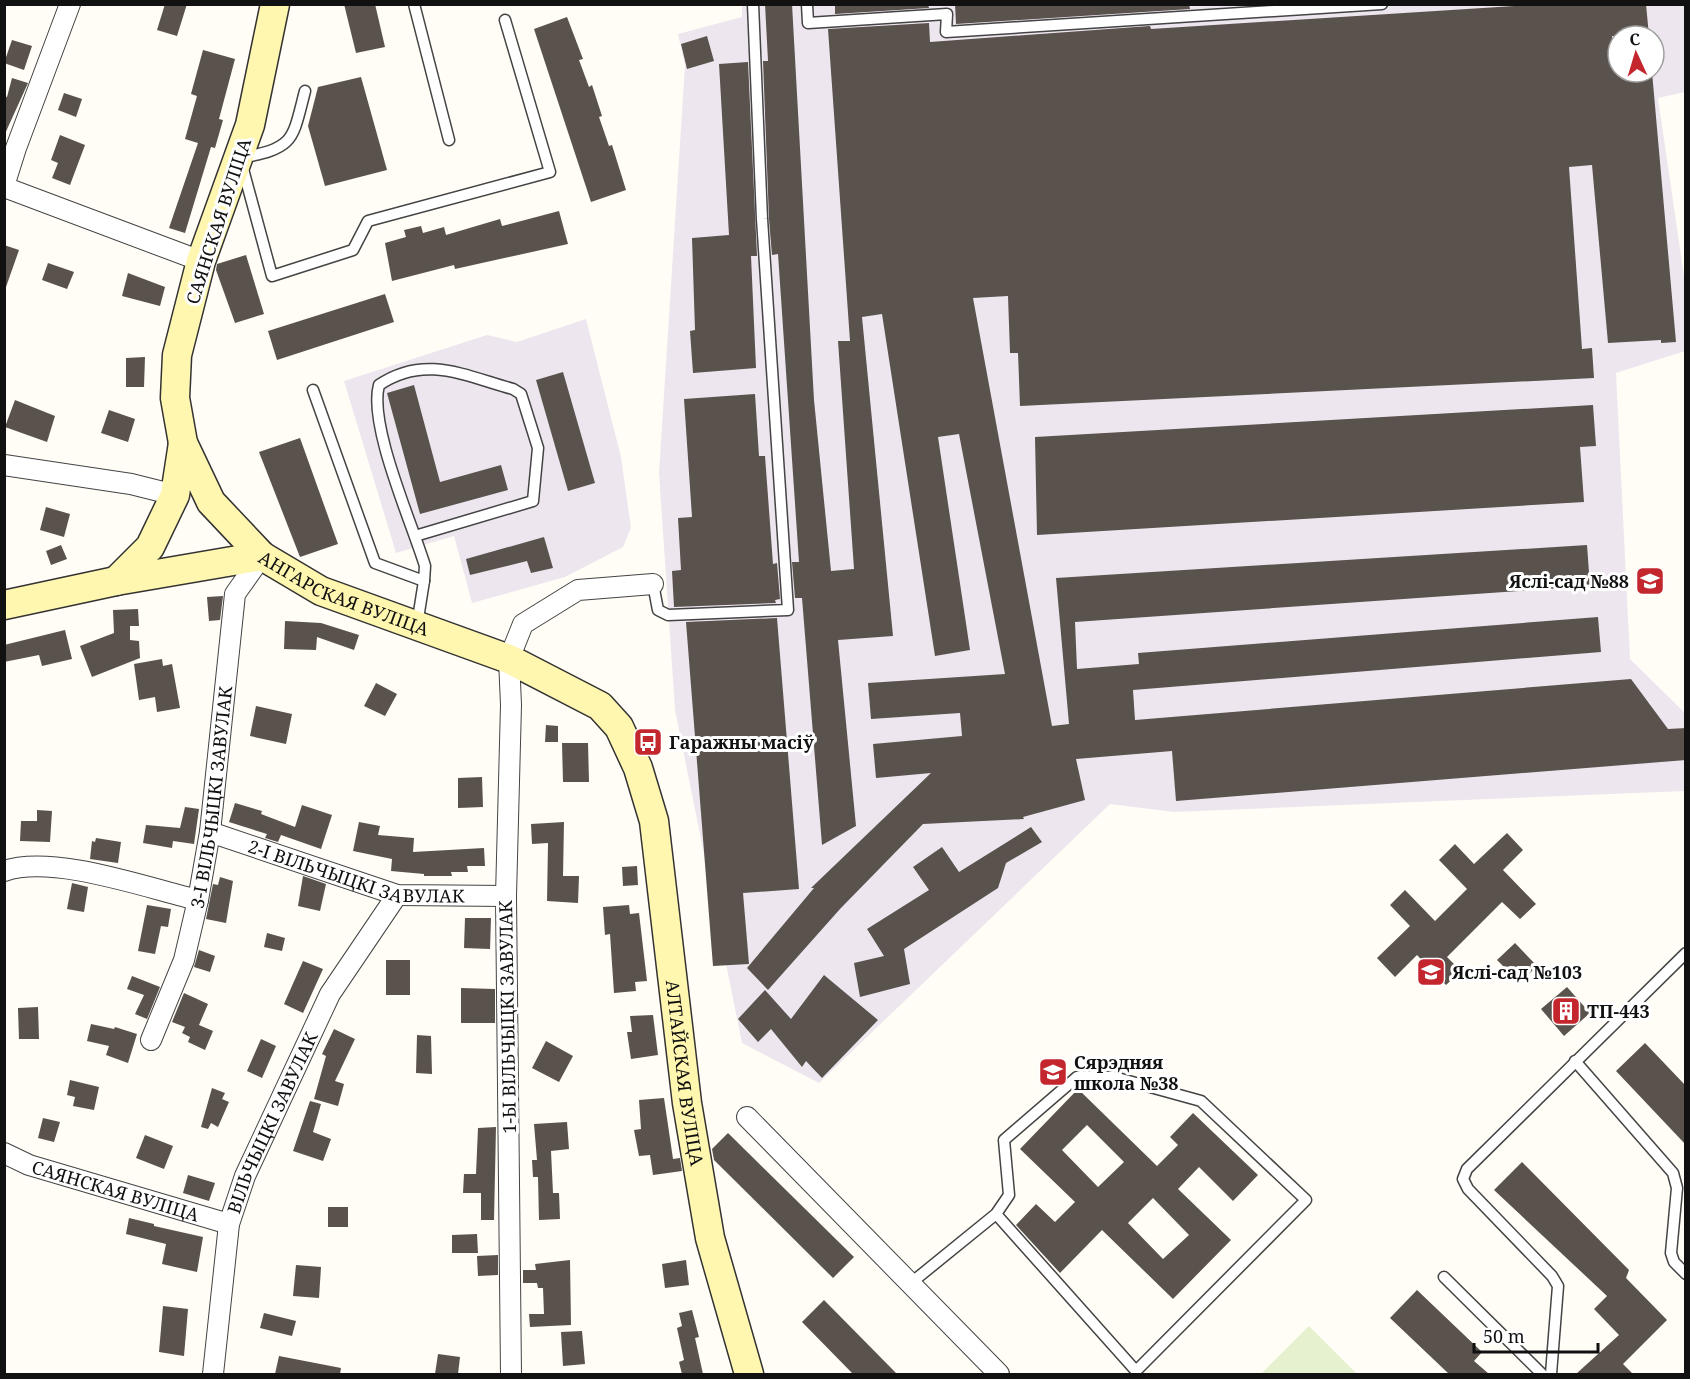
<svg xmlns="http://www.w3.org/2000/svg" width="1690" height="1379" viewBox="0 0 1690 1379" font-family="'Noto Serif',serif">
	<rect width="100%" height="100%" fill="#fffdf5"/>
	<g fill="#eee6ef" fill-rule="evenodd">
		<path d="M742 4 1685 5V92L1658 98 1685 283V351L1616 373 1630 659 1685 713V791L1174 812 1110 804 819 1083 742 1043 675 710 659 473 685 65 678 34 742 17ZM1618 36H1654V72H1618Z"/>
		<path d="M586 319 621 457 631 528 623 547 565 577 472 603 454 536 396 553 344 381 487 335 517 342Z"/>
	</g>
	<path fill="#e6f2cf" d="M1309 1326 1357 1374H1261Z"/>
	<g fill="#5a524d" fill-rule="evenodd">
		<path d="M165 4H187L177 36 157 30Z"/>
		<path d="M344 4H375L385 47 356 53Z"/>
		<path d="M765 4H792L814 400 831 571 854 569 838 341H850L828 29 929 23 930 42 1150 26 1151 29 1545 4H1646L1649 36H1612L1615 72H1652L1676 342 1661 343V340L1608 343 1592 165 1569 167 1582 349 1592 348 1594 378 1020 406 1018 353H1010L1008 296 973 298 1052 726 1069 724 1056 578 1587 545 1590 586 1075 622 1077 669 1139 664 1138 653 1598 617 1601 652 1133 690 1135 720 1631 679 1668 729 1686 728V760L1176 801 1172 751 1076 759 1085 800 1023 817 1024 819 923 824 840 909 768 990 747 968 814 888H811L931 773 876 778 873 744 962 736 960 713 871 719 868 683 1005 674 959 434 938 437 970 650 935 656 882 314 862 317 893 636 838 640 856 826 822 845 802 598H795L792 562H799L778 254 772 255 769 219 763 61H768Z"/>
		<path d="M835 4H928L929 8 835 14Z"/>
		<path d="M955 4H1189L1190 9 956 24Z"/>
		<path d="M567 17 583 59 579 60 589 87 592 85 602 116 599 117 609 146 612 145 626 190 591 202 534 29Z"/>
		<path d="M707 36 714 61 687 69 681 44Z"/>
		<path d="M12 40 32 46 24 70 4 63Z"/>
		<path d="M203 50 235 59 219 119 223 120 215 148 211 147 185 233 169 228 198 143 185 139 197 96 191 94Z"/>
		<path d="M748 62 757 256H751L756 368 693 373 690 331 695 330 692 238 729 235 719 64Z"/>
		<path d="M361 77 387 170 325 186 308 126 318 87Z"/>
		<path d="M12 78 28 83 4 136V96L7 97Z"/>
		<path d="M64 93 82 99 76 117 58 110Z"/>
		<path d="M60 135 85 145 70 185 52 178 58 163 51 160Z"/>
		<path d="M559 211 568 244 455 269 454 265 392 281 385 243 406 237 404 230 421 226 423 233 444 227 446 235 500 219 502 226Z"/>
		<path d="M4 245 19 250 6 287 4 286Z"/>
		<path d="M246 255 264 314 235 323 216 270 217 264Z"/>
		<path d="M48 263 74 272 67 289 42 280Z"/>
		<path d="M128 273 165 287 160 306 122 296Z"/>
		<path d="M385 294 394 322 277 360 268 331Z"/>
		<path d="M145 357 144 387H126V358Z"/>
		<path d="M563 372 595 483 568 491 536 380Z"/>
		<path d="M414 385 440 482 501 465 508 490 420 514 387 393Z"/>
		<path d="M755 394 759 456H765L773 564 777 563 780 599 775 600 776 603 674 607 672 571 681 570 678 518 692 517 684 399Z"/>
		<path d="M15 400 55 416 47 442 5 427Z"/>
		<path d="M1593 405 1596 446 1580 447 1584 502 1037 535 1035 437Z"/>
		<path d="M109 410 135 419 128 442 101 433Z"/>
		<path d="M300 438 338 544 300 557 259 452Z"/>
		<path d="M46 507 70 514 64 537 40 530Z"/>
		<path d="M544 537 553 568 531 573 527 561 470 575 466 559Z"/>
		<path d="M61 545 67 559 51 565 46 551Z"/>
		<path d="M223 596 220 620 209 621 207 597Z"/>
		<path d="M138 609 139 626H130V640L139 641 140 658 92 677 80 646 114 633 113 610Z"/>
		<path d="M777 618 799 889 743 893 749 964 713 966 686 622Z"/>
		<path d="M285 621 321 623 359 635 354 650 317 637 316 650 284 649Z"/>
		<path d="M65 630 72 659 42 666 39 655 4 662V645Z"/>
		<path d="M162 659 163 666 172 664 180 708 157 712 155 697 139 700 134 664Z"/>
		<path d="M376 683 397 694 385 716 364 706Z"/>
		<path d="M256 706 292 714 286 744 250 736Z"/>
		<path d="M546 725 558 726V742H545Z"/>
		<path d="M562 743H588L589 782H563Z"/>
		<path d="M482 777 483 807 458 808V778Z"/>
		<path d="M235 803 262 811 261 814 295 827 302 805 332 815 321 849 281 835 278 842 265 838 267 834 229 822Z"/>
		<path d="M185 807 199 809 194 844 173 841 172 848 143 843 146 825 180 828Z"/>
		<path d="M37 810 52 811 50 842 20 841 21 821H37Z"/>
		<path d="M359 822 380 826 378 835 414 838 413 852 484 848 485 866H467L468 872H451L452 876H424V874L391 871 392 859 353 851Z"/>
		<path d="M564 822 563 876H579L578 903 547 901 548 843 532 844 531 824Z"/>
		<path d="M1031 827 1042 842 1006 863 998 888 904 949 910 984 860 997 854 963 884 956 867 929 929 890 913 867 942 847 959 872Z"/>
		<path d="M1507 833 1523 850 1503 870 1536 904 1520 919 1502 902 1447 957 1461 971 1446 985 1417 955 1395 977 1377 958 1410 926 1390 905 1405 890 1435 921 1467 889 1439 860 1455 844 1474 864Z"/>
		<path d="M96 838 121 842 118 863 90 859 92 841 95 842Z"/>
		<path d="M637 866 638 885 623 886 622 867Z"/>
		<path d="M303 876 326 884 320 911 298 906Z"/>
		<path d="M220 877 233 881 226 923 206 919 213 884 218 885Z"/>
		<path d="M72 883 88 887 84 912 67 909Z"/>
		<path d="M147 905 171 909 168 927 161 926 155 954 138 951Z"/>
		<path d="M629 905 630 914 639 913 647 981 635 982 636 991 614 993 610 934 605 935 603 907Z"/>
		<path d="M465 918H491L490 949 464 948Z"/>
		<path d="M267 933 285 938 282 951 264 947Z"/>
		<path d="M1515 943 1537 966 1520 983 1497 960Z"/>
		<path d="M199 950 215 956 210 972 194 967Z"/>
		<rect x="386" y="960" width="24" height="35"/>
		<path d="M303 961 323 969 303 1013 284 1004Z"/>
		<path d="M824 975 878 1020 822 1078 806 1061 802 1067 771 1029 758 1042 738 1019 765 990 791 1019Z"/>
		<path d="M132 976 160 987 147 1019 135 1014 144 995 127 989Z"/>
		<path d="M1567 987 1590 1013 1564 1036 1541 1009Z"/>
		<path d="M461 988 495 989V1023H461Z"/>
		<path d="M184 993 208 1004 199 1025 213 1031 205 1050 188 1042 190 1037 182 1033 185 1027 172 1022Z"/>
		<path d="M38 1007 39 1039H19L18 1008Z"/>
		<path d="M653 1015 658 1055 631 1059 627 1032H632L630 1016Z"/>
		<path d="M91 1024 114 1029 115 1027 137 1034 128 1063 106 1055 109 1046 87 1041Z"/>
		<path d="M334 1029 355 1039 335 1081 344 1084 338 1106 314 1099 326 1056 322 1054Z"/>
		<path d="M417 1035 431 1036 432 1074 416 1073Z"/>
		<path d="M261 1039 276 1046 262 1078 247 1071Z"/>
		<path d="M546 1041 573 1056 559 1082 532 1068Z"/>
		<path d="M1645 1043 1686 1086V1145L1616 1071Z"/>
		<path d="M70 1080 99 1087 94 1110 73 1106 75 1097 67 1095Z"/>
		<path d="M212 1088 225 1093 222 1099 229 1102 218 1127 211 1123 208 1129 201 1127Z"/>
		<path d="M1078 1089 1157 1166 1178 1145 1170 1137 1193 1113 1258 1175 1233 1201 1199 1167 1178 1189 1231 1240 1173 1299 1102 1230 1060 1273 1016 1225 1036 1204 1055 1222 1075 1202 1020 1149ZM1087 1125 1124 1162 1098 1187 1062 1150ZM1153 1198 1189 1235 1163 1259 1128 1223Z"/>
		<path d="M664 1098 673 1159 680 1158 682 1171 653 1175 650 1155 639 1156 634 1130 641 1129 639 1100Z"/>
		<path d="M310 1101 321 1104 313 1132 331 1139 323 1161 293 1151Z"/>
		<path d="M43 1118 60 1122 54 1142 38 1138Z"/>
		<path d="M567 1122 569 1149 551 1151 553 1193H559L560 1219 539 1220 538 1177H533L532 1160H537L534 1124Z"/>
		<path d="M496 1127 494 1220H481V1193H463L464 1174H476L478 1128Z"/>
		<path d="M728 1133 854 1257 833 1278 714 1160 712 1149Z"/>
		<path d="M145 1135 173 1146 164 1169 136 1158Z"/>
		<path d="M1522 1162 1629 1270 1626 1278 1667 1320 1623 1364 1633 1374H1576L1619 1335 1594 1309 1607 1296 1494 1190Z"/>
		<path d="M188 1175 215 1183 209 1201 183 1193Z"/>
		<rect x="328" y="1207" width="20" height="20"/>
		<path d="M129 1218 154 1224V1226L203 1237 197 1272 162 1264 166 1244 126 1234Z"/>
		<path d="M477 1234 478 1253H452V1235Z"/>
		<path d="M498 1255V1275L478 1276 477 1256Z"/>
		<path d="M570 1260 571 1325 530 1327 529 1314H544L543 1288H538L537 1283H523V1270H536L535 1264Z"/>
		<path d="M686 1260 689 1285 665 1288 662 1264Z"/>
		<path d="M296 1265 321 1267 319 1298 293 1296Z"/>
		<path d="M1417 1290 1482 1352 1474 1361 1489 1374H1449L1390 1318Z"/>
		<path d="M824 1300 897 1374H853L802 1322Z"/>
		<path d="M163 1306 188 1309 184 1356 159 1352Z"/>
		<path d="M692 1310 699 1337 695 1338 703 1374H682L679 1362 684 1360 677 1328 682 1326 679 1313Z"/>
		<path d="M264 1313 296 1321 292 1336 260 1328Z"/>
		<path d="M582 1331 585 1364 563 1366 561 1332Z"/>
		<path d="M438 1354 460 1357 458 1374H435Z"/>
		<path d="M279 1356 341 1368 340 1374H275Z"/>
	</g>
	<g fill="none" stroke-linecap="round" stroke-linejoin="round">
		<g stroke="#444" stroke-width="13">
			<g id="lane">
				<path d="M414 4 449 140"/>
				<path d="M807 4 808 23 947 14 946 32 1382 4"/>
				<path d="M305 91C292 141 295 148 240 158L272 276 353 250 368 221 550 172 505 20"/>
				<path d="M313 390 375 563 424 581 417 625"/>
				<path d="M415 536 533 501 538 448 521 394 513 389C465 376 425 354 379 385 368 425 412 523 425 566L424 581"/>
				<path d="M653 584 658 610 668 615 788 610 762 219 753 4"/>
				<path d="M1575 1061 1673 1173 1677 1188 1671 1253 1674 1262 1686 1274"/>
				<path d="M1444 1277 1542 1374"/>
				<path d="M911 1283 996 1214 1009 1195 1004 1140 1077 1077H1114L1201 1101 1306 1200 1136 1371 996 1214"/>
				<path d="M1551 1374 1558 1286 1552 1276 1468 1189 1463 1179 1467 1169 1686 953"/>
			</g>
		</g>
		<g stroke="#444" stroke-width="22">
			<g id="street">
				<path d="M4 186 16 148 70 4"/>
				<path d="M4 187 201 261"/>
				<path d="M4 465 131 484 175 495"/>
				<path id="s1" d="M210 832 397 895 506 896"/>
				<path d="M4 871C53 854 147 888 198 900"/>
				<path id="s2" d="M151 1040 184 960 198 900 210 832 235 594 262 556"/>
				<path d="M747 1117 999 1374"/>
				<path id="s3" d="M4 1153 29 1165 229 1224"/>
				<path id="s4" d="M213 1374 229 1224 245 1176 330 994 397 895"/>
				<path d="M511 1374 506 896 511 705 509 659 523 624 578 590 653 584"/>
			</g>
		</g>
		<g stroke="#333" stroke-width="31">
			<g id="secondary">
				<path id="s5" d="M275 4 250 125 201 261 177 355 175 398 183 443 211 502 262 556 321 591 509 659 600 706 619 727 638 768 654 821 687 1103 710 1238 749 1374"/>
				<path d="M116 581 150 547 175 495 183 443"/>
				<path d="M4 605 116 581 262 556"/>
			</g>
		</g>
		<use href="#lane" stroke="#fff" stroke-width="10"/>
		<use href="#street" stroke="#fff" stroke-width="20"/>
		<use href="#secondary" stroke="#fff6b0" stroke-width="28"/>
	</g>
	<defs>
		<g id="school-square" transform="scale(1.5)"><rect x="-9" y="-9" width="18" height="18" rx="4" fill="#c4262e" stroke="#fff"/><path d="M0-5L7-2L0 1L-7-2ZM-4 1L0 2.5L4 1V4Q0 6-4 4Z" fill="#fff"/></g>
		<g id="bus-square" transform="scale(1.5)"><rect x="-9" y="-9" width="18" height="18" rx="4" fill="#c4262e" stroke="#fff"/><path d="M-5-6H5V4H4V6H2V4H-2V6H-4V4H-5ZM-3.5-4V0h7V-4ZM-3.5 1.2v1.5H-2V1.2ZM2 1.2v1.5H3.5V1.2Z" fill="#fff"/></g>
		<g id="building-square" transform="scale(1.5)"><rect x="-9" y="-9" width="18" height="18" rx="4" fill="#c4262e" stroke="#fff"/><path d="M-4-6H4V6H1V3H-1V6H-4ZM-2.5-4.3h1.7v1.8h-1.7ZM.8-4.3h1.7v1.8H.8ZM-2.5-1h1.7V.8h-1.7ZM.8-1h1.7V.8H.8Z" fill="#fff"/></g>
	</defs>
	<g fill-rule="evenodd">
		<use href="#school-square" x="1650" y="581"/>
		<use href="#bus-square" x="648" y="742"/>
		<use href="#school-square" x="1431" y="972"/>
		<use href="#building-square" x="1566" y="1011"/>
		<use href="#school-square" x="1053" y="1072"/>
	</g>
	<g text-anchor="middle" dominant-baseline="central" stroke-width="6" stroke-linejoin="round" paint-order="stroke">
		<g font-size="18" fill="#111" stroke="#fff">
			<text transform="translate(218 221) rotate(-72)">САЯНСКАЯ ВУЛІЦА</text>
			<text stroke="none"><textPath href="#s5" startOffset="684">АНГАРСКАЯ ВУЛІЦА</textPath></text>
			<text stroke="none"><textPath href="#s2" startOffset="252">3-І ВІЛЬЧЫЦКІ ЗАВУЛАК</textPath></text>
			<text stroke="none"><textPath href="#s1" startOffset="153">2-І ВІЛЬЧЫЦКІ ЗАВУЛАК</textPath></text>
			<text transform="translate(507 1017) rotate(-91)">1-Ы ВІЛЬЧЫЦКІ ЗАВУЛАК</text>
			<text stroke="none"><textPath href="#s5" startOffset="1347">АЛТАЙСКАЯ ВУЛІЦА</textPath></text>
			<text stroke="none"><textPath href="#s4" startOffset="261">ВІЛЬЧЫЦКІ ЗАВУЛАК</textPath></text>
			<text stroke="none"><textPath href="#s3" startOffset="118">САЯНСКАЯ ВУЛІЦА</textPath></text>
		</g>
		<g font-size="18" font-weight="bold" fill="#111" stroke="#fff" text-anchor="start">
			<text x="1629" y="581" text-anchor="end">Яслі-сад №88</text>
			<text x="669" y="742">Гаражны масіў</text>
			<text x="1452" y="972">Яслі-сад №103</text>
			<text x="1587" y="1011">ТП-443</text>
			<text x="1074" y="1062">Сярэдняя<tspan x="1074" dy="21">школа №38</tspan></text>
		</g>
	</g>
	<rect width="1690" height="1379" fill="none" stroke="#111111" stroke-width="12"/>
	<g transform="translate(1636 54) rotate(356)"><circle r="28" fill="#ffffff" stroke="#a0a0a0" stroke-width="1.5"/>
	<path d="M0-4.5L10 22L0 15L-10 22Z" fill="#c4262e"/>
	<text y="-9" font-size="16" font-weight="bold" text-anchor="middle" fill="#111111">С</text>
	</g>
	<path d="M1474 1343v9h124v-9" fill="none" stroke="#111111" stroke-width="3"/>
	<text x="1483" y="1343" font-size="18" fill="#111111" stroke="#ffffff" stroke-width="4.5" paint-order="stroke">50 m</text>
</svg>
